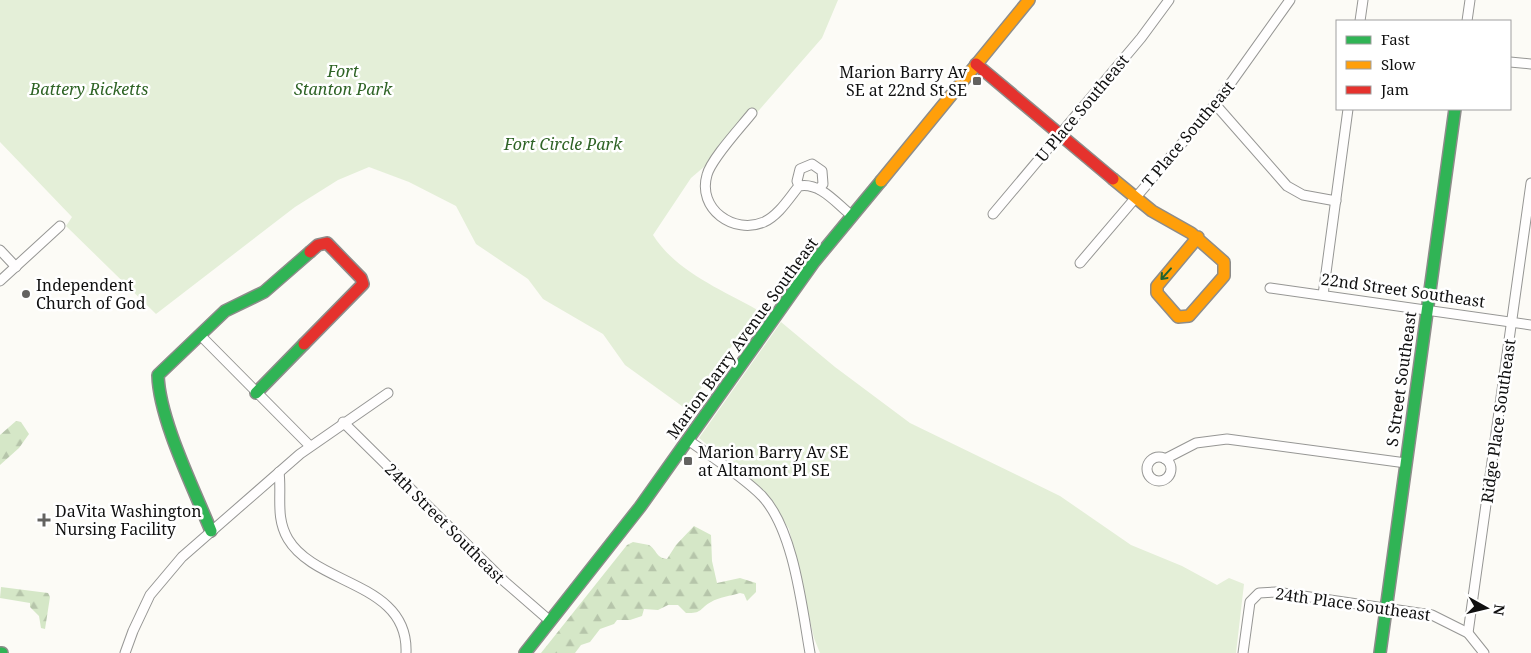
<svg xmlns="http://www.w3.org/2000/svg" width="1531" height="653" viewBox="0 0 1531 653" font-family="'Noto Serif',serif">
	<defs>
		<pattern id="forest-firs" width="22" height="20" patternUnits="userSpaceOnUse" patternTransform="scale(1.25)"><rect width="22" height="20" fill="#d5e7c7"/><path d="M5 1l3.5 6h-7zM16 11l3.5 6h-7z" fill="#b6c5aa"/></pattern>
	</defs>
	<rect width="100%" height="100%" fill="#fcfbf6"/>
	<g fill="url(#forest-firs)">
		<path d="M16 421 21 422 29 434 19 448 0 465V435Z"/>
		<path d="M694 526 711 535 712 561 717 583 740 578 756 583V592L747 601 744 594 740 593C731 596 719 597 711 602 700 608 702 614 686 613L678 605H668L658 610 644 609 642 616 630 620H617L614 624 600 629 590 642 581 645 575 653H541L627 545 633 542 649 545C657 550 656 558 667 559L676 545Z"/>
		<path d="M1 587 48 593 50 597 45 629 41 628 39 616 30 607V603L0 598Z"/>
	</g>
	<g fill="#e4efd8">
		<path d="M0 0H838L822 38 726 148 691 178 653 235C677 273 725 291 763 313L731 347 686 409 625 365 603 334 543 299 528 279 476 244 456 206 409 182 369 167 338 180 295 207 156 314 66 226 72 217 0 142Z"/>
		<path d="M781 322 835 367 910 423 1060 496 1131 545 1182 566 1217 585 1229 578 1244 584 1236 653H820L814 638 789 529 763 490 699 438Z"/>
	</g>
	<g fill="none" stroke-linecap="round" stroke-linejoin="round">
		<g stroke="#969694" stroke-width="11">
			<g id="street">
				<path d="M1360 21 1363 0"/>
				<path d="M1467 21 1470 0"/>
				<path d="M1510 62 1531 64"/>
				<path d="M1215 104 1287 186 1303 195 1336 201"/>
				<path d="M752 113C741 127 711 159 707 175 697 209 734 235 764 222 779 215 789 198 799 186 820 182 836 203 851 215"/>
				<path d="M799 186 797 181 800 169 812 164 822 171 823 184 819 189"/>
				<path d="M993 214 1141 38 1169 0"/>
				<path d="M0 250 16 267"/>
				<path d="M1080 263 1218 101 1290 0"/>
				<path d="M0 281 60 226"/>
				<path d="M1270 288 1531 325"/>
				<path d="M1323 295 1348 109"/>
				<path d="M200 335 310 446"/>
				<path d="M343 422 504 581 550 621"/>
				<path d="M688 440C713 458 741 475 762 496 794 530 802 608 810 653"/>
				<circle cx="1159" cy="469" r="12"/>
				<path d="M1165 459 1196 443 1227 439 1406 463"/>
				<path d="M279 472C282 495 275 517 288 539 316 586 409 582 406 653"/>
				<path d="M1468 633 1531 183"/>
				<path d="M125 653 133 631 150 595 182 557 300 454 388 393"/>
				<path d="M1243 653 1250 602 1259 593 1276 592 1432 615 1468 633 1484 653"/>
			</g>
		</g>
		<g stroke="#8d8c8a" stroke-width="14">
			<g id="fast">
				<path d="M256 393 304 344"/>
				<path d="M211 531C194 489 159 419 158 375L225 311 264 292 310 252"/>
				<path d="M0 653H2"/>
				<path d="M525 653 640 507 814 262 881 181"/>
				<path d="M1380 653 1455 109"/>
			</g>
		</g>
		<g stroke="#8d8c8a" stroke-width="14">
			<g id="slow">
				<path d="M1113 179 1152 211 1191 233 1224 262V276L1189 316 1178 317 1157 293V286L1198 237"/>
				<path d="M881 181 1029 0"/>
			</g>
		</g>
		<g stroke="#8d8c8a" stroke-width="14">
			<g id="jam">
				<path d="M976 64 1113 179"/>
				<path d="M304 344 363 284 361 278 327 243 318 245 310 252"/>
			</g>
		</g>
		<use href="#street" stroke="#fffefe" stroke-width="9"/>
		<use href="#fast" stroke="#30b455" stroke-width="11"/>
		<use href="#slow" stroke="#ff9f0a" stroke-width="11"/>
		<use href="#jam" stroke="#e5322d" stroke-width="11"/>
	</g>
	<defs><path id="oneway-shaft" d="M-6 0H5M1.5-3L5.5 0L1.5 3" fill="none" stroke-width="1.6" stroke-linecap="round" stroke-linejoin="round" transform="scale(1.25)"/></defs>
	<use stroke="#206232" href="#oneway-shaft" transform="translate(1166 274) rotate(132)"/>
	<g fill="#636260" stroke="#fff" stroke-width="2">
		<rect x="972" y="76" width="10" height="10" rx="2.5"/>
		<circle cx="26" cy="294" r="5"/>
		<rect x="683" y="456" width="10" height="10" rx="2.5"/>
		<path d="M41.5 512.5h5v5h5v5h-5v5h-5v-5h-5v-5h5z"/>
	</g>
	<g text-anchor="middle" dominant-baseline="central" stroke-width="5" stroke-linejoin="round" paint-order="stroke">
		<g font-size="16" font-style="italic" fill="#2e6325" stroke="#fff">
			<text x="343" y="71">Fort<tspan x="343" dy="18">Stanton Park</tspan></text>
			<text x="89" y="89">Battery Ricketts</text>
			<text x="563" y="144">Fort Circle Park</text>
		</g>
		<g font-size="16" fill="#101010" stroke="#fff" text-anchor="start">
			<text x="967" y="72" text-anchor="end">Marion Barry Av<tspan x="967" dy="18">SE at 22nd St SE</tspan></text>
			<text x="36" y="285">Independent<tspan x="36" dy="18">Church of God</tspan></text>
			<text x="698" y="452">Marion Barry Av SE<tspan x="698" dy="18">at Altamont Pl SE</tspan></text>
			<text x="55" y="511">DaVita Washington<tspan x="55" dy="18">Nursing Facility</tspan></text>
		</g>
		<g font-size="16" fill="#101010" stroke="#fff">
			<text transform="translate(1082 108) rotate(-50)">U Place Southeast</text>
			<text transform="translate(1188 134) rotate(-50)">T Place Southeast</text>
			<text transform="translate(1403 290) rotate(8)">22nd Street Southeast</text>
			<text transform="translate(742 338) rotate(-54)">Marion Barry Avenue Southeast</text>
			<text transform="translate(1401 379) rotate(-82)">S Street Southeast</text>
			<text transform="translate(1498 421) rotate(-82)">Ridge Place Southeast</text>
			<text transform="translate(445 523) rotate(45)">24th Street Southeast</text>
			<text transform="translate(1353 604) rotate(8)">24th Place Southeast</text>
		</g>
	</g>
	<rect x="1336" y="20" width="175" height="90" fill="#ffffff" stroke="#9f9f9f"/>
	<rect x="1346" y="36" width="25" height="8" fill="#30b455" stroke="#9f9f9f"/>
	<text x="1381" y="45" font-size="15" fill="#101010">Fast</text>
	<rect x="1346" y="61" width="25" height="8" fill="#ff9f0a" stroke="#9f9f9f"/>
	<text x="1381" y="70" font-size="15" fill="#101010">Slow</text>
	<rect x="1346" y="86" width="25" height="8" fill="#e5322d" stroke="#9f9f9f"/>
	<text x="1381" y="95" font-size="15" fill="#101010">Jam</text>
	<g transform="translate(1486 608) rotate(98)" stroke="#ffffff" stroke-width="4" paint-order="stroke">
	<path d="M0-4L9 19L0 12L-9 19Z" fill="#101010"/>
	<text y="-8" font-size="14" font-weight="bold" text-anchor="middle" fill="#101010">N</text>
	</g>
</svg>
